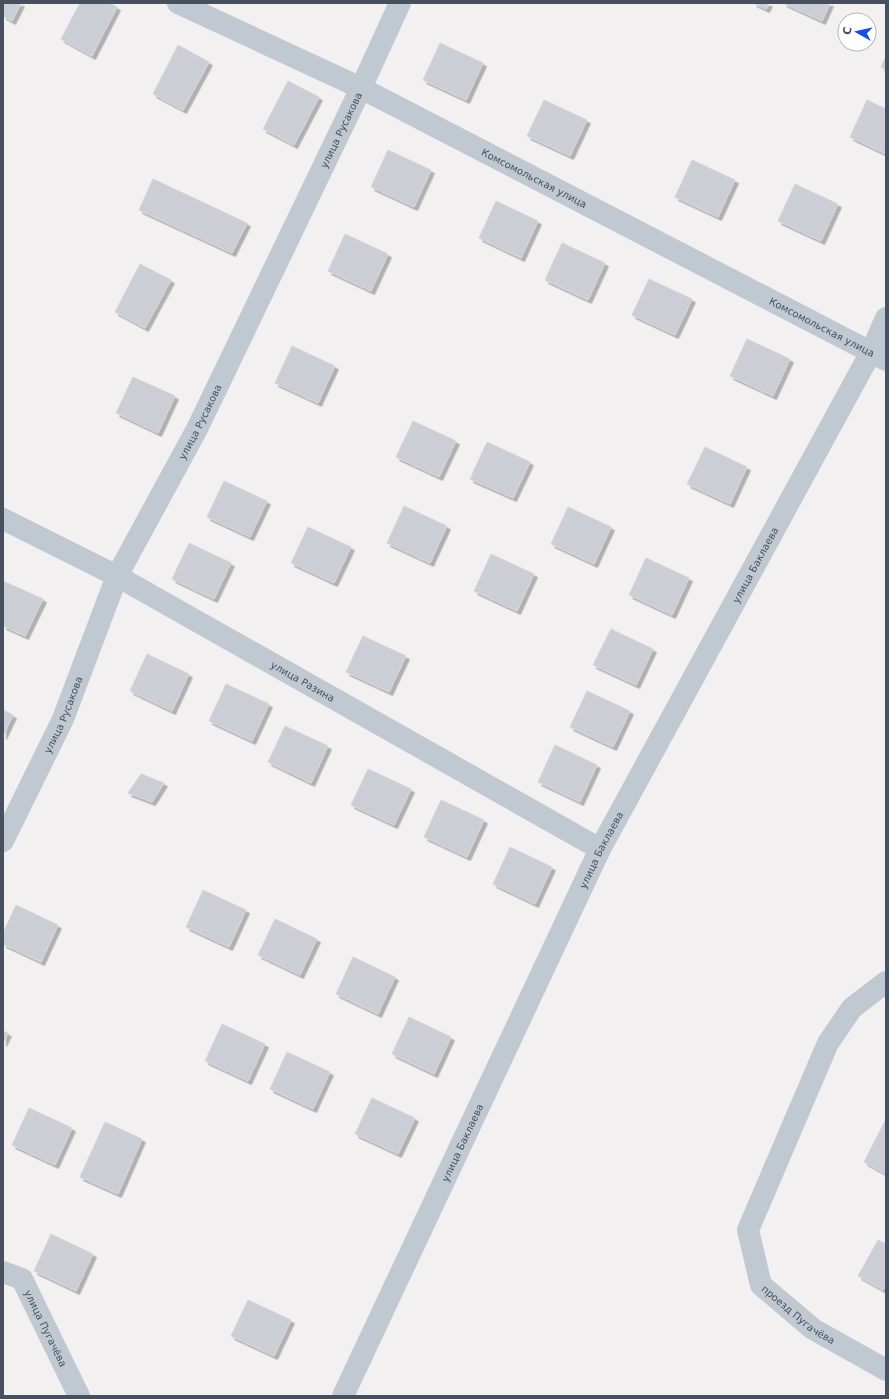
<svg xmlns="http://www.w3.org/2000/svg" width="889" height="1399" viewBox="0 0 889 1399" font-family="'DejaVu Sans',sans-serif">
	<defs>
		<filter id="shadow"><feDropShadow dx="3.5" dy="3.5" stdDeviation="0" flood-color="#0004"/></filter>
	</defs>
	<rect width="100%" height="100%" fill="#f2f0f0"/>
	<g fill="#ccced5" stroke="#d4d5db" filter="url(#shadow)">
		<path d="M3 3H21L12 21 3 16Z"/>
		<path d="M80 3H109L117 7 92 56 61 39Z"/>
		<path d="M753 3H769L766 9Z"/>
		<path d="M783 3H830L822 21Z"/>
		<path d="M440 43 483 63 466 100 423 80Z"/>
		<path d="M178 45 209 62 183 110 153 94Z"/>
		<path d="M886 56V70L881 67Z"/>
		<path d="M288 81 319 97 294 145 263 129Z"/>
		<path d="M544 100 587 120 570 156 527 136Z"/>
		<path d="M867 100 886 109V154L850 137Z"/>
		<path d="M388 150 431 170 414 207 371 187Z"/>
		<path d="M692 160 735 180 718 217 675 197Z"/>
		<path d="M153 179 247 223 232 253 139 210Z"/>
		<path d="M795 184 838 204 821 241 778 221Z"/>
		<path d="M496 201 538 221 521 258 479 238Z"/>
		<path d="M345 234 388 254 371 291 328 271Z"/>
		<path d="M562 243 605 263 588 300 545 280Z"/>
		<path d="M140 264 171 280 145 328 115 312Z"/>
		<path d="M649 279 692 299 675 335 632 315Z"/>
		<path d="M747 339 790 359 773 396 730 376Z"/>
		<path d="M292 346 335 366 318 403 275 383Z"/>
		<path d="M133 377 175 396 158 433 116 413Z"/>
		<path d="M413 421 456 441 439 477 396 457Z"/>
		<path d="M487 442 530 462 513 498 470 479Z"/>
		<path d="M705 447 747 467 730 504 687 484Z"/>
		<path d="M224 481 267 501 250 537 207 517Z"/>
		<path d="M404 506 447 526 430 563 387 543Z"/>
		<path d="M568 507 611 527 594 564 551 544Z"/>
		<path d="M308 527 351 547 334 583 291 563Z"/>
		<path d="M189 543 231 563 214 599 172 579Z"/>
		<path d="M491 554 534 574 517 611 474 591Z"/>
		<path d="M646 558 689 578 672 615 629 595Z"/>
		<path d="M3 581 43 599 25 636 3 626Z"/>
		<path d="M611 629 653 649 636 685 593 665Z"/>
		<path d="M363 636 406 656 389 692 346 672Z"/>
		<path d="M147 654 189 674 172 711 130 691Z"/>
		<path d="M226 684 269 704 252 741 209 721Z"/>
		<path d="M587 691 630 711 613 747 570 727Z"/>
		<path d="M3 710 13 715 3 736Z"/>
		<path d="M285 726 328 746 311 783 268 762Z"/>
		<path d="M555 745 597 765 580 802 538 782Z"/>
		<path d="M368 769 411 789 394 825 351 805Z"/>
		<path d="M141 774 164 783 152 802 128 793Z"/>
		<path d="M441 800 484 820 467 857 424 837Z"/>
		<path d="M510 847 552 867 535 904 493 884Z"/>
		<path d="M203 890 246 910 229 947 186 927Z"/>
		<path d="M16 905 58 925 41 962 3 944V933Z"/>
		<path d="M275 919 317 939 300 975 258 955Z"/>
		<path d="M353 957 395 977 378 1014 336 994Z"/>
		<path d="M409 1017 451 1037 434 1074 392 1054Z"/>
		<path d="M222 1024 265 1044 248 1081 205 1061Z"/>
		<path d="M3 1031 8 1033 3 1043Z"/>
		<path d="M287 1052 330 1072 313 1109 270 1089Z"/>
		<path d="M372 1098 415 1118 398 1154 355 1134Z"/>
		<path d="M29 1108 72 1128 55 1165 12 1145Z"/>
		<path d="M886 1119V1174L864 1162Z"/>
		<path d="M105 1122 142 1139 118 1194 80 1177Z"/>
		<path d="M51 1234 93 1254 76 1291 34 1271Z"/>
		<path d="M878 1240 886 1244V1285L883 1290 858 1276Z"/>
		<path d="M248 1300 291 1320 274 1356 231 1336Z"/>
	</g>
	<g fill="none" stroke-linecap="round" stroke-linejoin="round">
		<g stroke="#c0c8d2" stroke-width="22">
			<path id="s1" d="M178 3 361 88 886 360"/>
			<path id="s2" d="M3 519 117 576 600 849"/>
			<path id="s3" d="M3 841 63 719 117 576 197 429 361 88 400 3"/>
			<path id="s4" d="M886 982 852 1008 828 1043 748 1230 761 1285 813 1329 886 1370"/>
			<path id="s5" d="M3 1272 22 1279 79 1396"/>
			<path id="s6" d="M343 1396 600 849 871 352 886 318"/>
		</g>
	</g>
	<g text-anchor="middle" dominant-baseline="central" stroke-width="4" stroke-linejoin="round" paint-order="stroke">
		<g font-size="10" fill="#47505e" stroke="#fff">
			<text stroke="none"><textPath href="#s3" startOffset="788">улица Русакова</textPath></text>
			<text stroke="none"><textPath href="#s1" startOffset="397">Комсомольская улица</textPath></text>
			<text stroke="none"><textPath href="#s1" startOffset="721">Комсомольская улица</textPath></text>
			<text stroke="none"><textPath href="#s3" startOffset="464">улица Русакова</textPath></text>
			<text stroke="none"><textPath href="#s6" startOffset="928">улица Баклаева</textPath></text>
			<text stroke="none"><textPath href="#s2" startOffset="341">улица Разина</textPath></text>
			<text stroke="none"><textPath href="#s3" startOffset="140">улица Русакова</textPath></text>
			<text stroke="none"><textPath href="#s6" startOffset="604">улица Баклаева</textPath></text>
			<text stroke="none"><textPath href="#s6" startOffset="280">улица Баклаева</textPath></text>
			<text stroke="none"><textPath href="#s4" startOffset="393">проезд Пугачёва</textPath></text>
			<text stroke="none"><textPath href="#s5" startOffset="75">улица Пугачёва</textPath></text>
		</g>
	</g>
	<rect width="889" height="1399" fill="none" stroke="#47505e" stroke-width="8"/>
	<g transform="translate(857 32) rotate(278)"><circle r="19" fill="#ffffff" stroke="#b5b9bf"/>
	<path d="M0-3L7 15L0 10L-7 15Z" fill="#164fe6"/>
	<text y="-6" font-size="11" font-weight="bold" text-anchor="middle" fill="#47505e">С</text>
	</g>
</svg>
